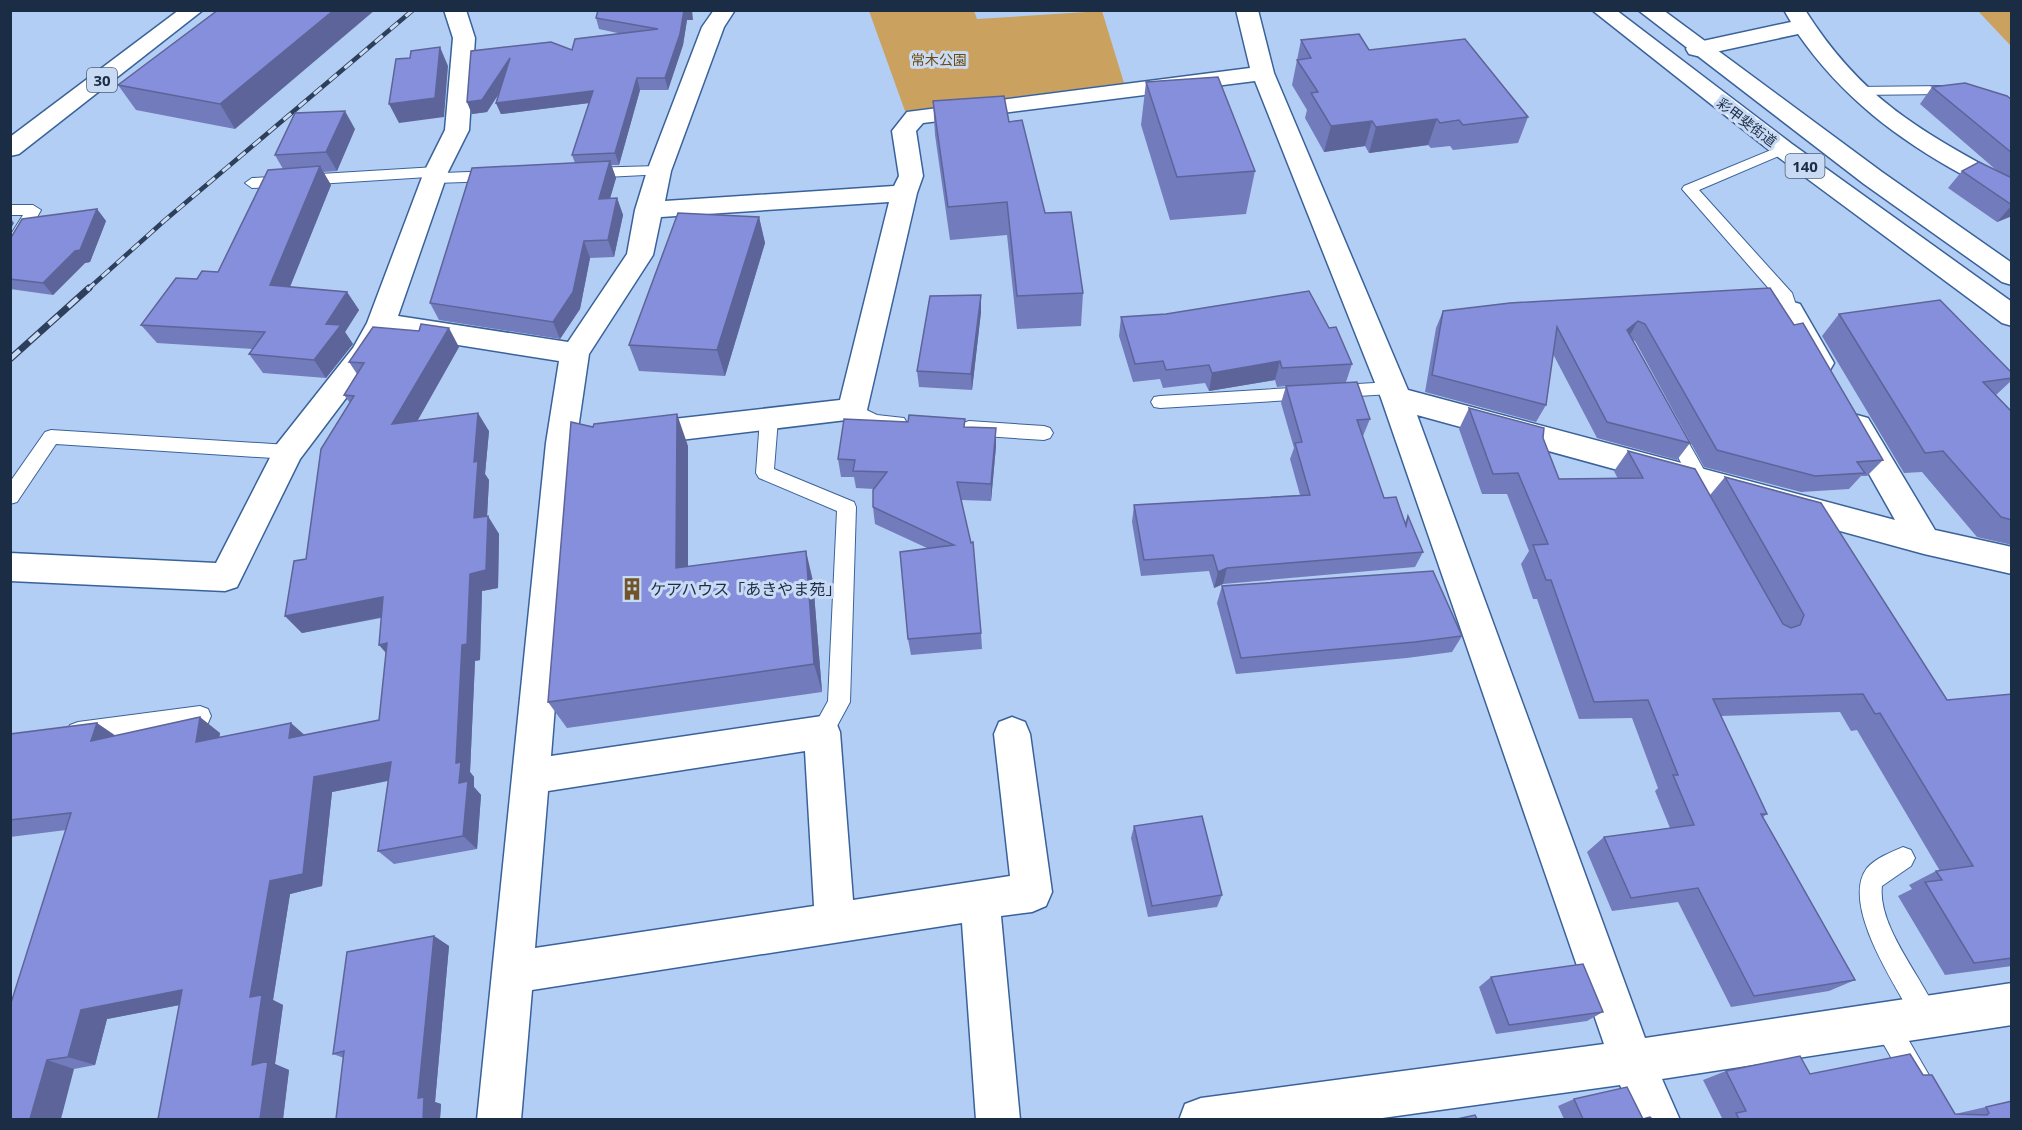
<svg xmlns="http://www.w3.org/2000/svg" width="2022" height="1130" viewBox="0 0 2022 1130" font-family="'Open Sans','Noto Sans JP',sans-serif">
	<rect width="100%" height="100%" fill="#b3cef4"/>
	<g fill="#cba15f">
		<path d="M869 11H974L977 19 1102 11 1124 83 905 111Z"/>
		<path d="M1978 11H2011V46Z"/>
	</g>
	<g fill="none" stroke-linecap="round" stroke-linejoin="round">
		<g stroke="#3a629a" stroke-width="2">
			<g id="lane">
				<path d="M1944 86 1963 93 1956 97 1944 94 1857 95 1850 91 1857 87Z"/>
				<path d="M1783 145 1790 149 1788 152 1699 190 1792 293 1798 311 1790 317 1784 315 1778 299 1682 189 1684 186Z"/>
				<path d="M659 166 666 171 664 174 586 178 579 173 586 168Z"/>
				<path d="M436 167 441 169 443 173 494 171 501 176 494 181 435 183 430 181 428 177 252 188 245 183 252 178Z"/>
				<path d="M10 205H33L41 210 16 255 10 256V236L23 215H10Z"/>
				<path d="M1391 382 1397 384 1400 388 1397 392 1391 394 1160 408 1154 407 1151 402 1154 397 1160 396Z"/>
				<path d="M852 403 877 415 904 418 907 423 904 428C887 433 852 426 843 410L846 405Z"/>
				<path d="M769 412 775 414 778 419 774 469 854 502 856 507 850 702 830 739 822 742 814 739 811 732 828 701 837 511 759 478 756 473 760 419 763 414Z"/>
				<path d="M969 421 1044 426 1050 428 1053 433 1050 438 1044 440 969 435 963 433 960 428 963 423Z"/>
				<path d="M1672 422 1678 424 1708 477 1710 482 1708 487 1701 489 1694 487 1663 429 1666 424Z"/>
				<path d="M51 430 288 445 294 447 297 452 294 457 288 459 56 444 17 502 10 504V482L45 432Z"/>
				<path d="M200 706 208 709 211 716 208 723 200 726 78 742 70 739 67 732 70 725 78 722Z"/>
				<path d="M1903 847 1911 850 1915 858 1911 866 1882 886C1877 927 1924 979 1939 1017L1936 1026 1927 1029 1918 1026C1899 991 1839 905 1867 868 1876 858 1891 852 1903 847Z"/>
				<path d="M1885 1011 1894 1015 1955 1120H1927L1872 1024 1876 1015Z"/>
			</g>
		</g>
		<g stroke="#3a629a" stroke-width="3">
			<g id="street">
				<path d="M444 10H466L475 38 469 130 448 172 398 316 568 342 627 254 635 210 647 171 702 27 714 10H735L724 27 671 171 665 201 894 186 899 176 892 131 907 112 1250 68 1236 10H1258L1274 73 1408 390 1895 520 1842 426 1846 418 1857 415 1868 418 1935 530 2012 547V574L1924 554 1417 415 1645 1038 2012 983V1025L1662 1079 1680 1120H1635L1620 1085 1368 1120H1179L1185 1104 1201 1098 1604 1044 1381 398 1255 81 923 123 916 131 923 176 917 193 867 410 863 418 638 445 627 442 623 434 627 426 638 423 840 400 889 202 661 217 653 255 589 354 576 443 551 756 822 716 835 720 840 732 853 900 1010 876 994 734 999 722 1012 717 1025 722 1030 734 1052 892 1046 906 1032 912 1001 916 1020 1120H976L962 923 532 990 521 1120H477L546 443 559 361 389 334 374 361 300 459 237 587 225 591 10 581V553L216 563 277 444 353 348 367 323 424 172 445 130 453 38ZM805 751 814 906 535 948 548 791Z"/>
				<path d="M1784 10H1805C1863 101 1921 131 2012 181V200C1994 195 1978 184 1963 175 1896 138 1842 97 1798 34L1697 56 1689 54 1686 49 1689 44 1791 22Z"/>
				<path d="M1790 301 1800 304 1830 356 1834 363 1830 370 1820 373 1810 370 1776 311 1780 304Z"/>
			</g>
		</g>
		<g stroke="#3a629a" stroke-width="3">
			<path id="primary" d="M179 10H203L19 154 10 156V137Z"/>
		</g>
		<g stroke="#3a629a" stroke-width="3">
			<g id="highway">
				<path d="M1592 10H1616L1792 144 2012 302V326L2002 323 1774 154Z"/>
				<path d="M1638 10H1663L1882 172 2012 263V285L2002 282 1864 184Z"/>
			</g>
		</g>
		<use href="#lane" fill="#fff" fill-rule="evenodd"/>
		<use href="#street" fill="#fff" fill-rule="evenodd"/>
		<use href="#primary" fill="#fff" fill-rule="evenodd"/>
		<use href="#highway" fill="#fff" fill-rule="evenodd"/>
		<g stroke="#2d3f5a" stroke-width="4.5">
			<path id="rail-far1" d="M87 290 164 221 413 10"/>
		</g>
		<g stroke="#2d3f5a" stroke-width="7">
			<path id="rail" d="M10 359 89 288"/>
		</g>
		<use href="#rail-far1" stroke="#c8daf4" stroke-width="3" stroke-dasharray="10" stroke-linecap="butt"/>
		<use href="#rail" stroke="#c8daf4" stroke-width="4.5" stroke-dasharray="13" stroke-linecap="butt"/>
	</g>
	<g fill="#727bbc">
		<path d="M218 10 235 129 136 110 118 85Z"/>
		<path d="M596 18 693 20H687L683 45 668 90H640L619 165H611L616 178 610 198H617L623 215 614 257 590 258 580 309 560 339 439 320 430 303 575 163 572 155 589 103 501 114 496 103 499 93 487 112 472 114 467 102 572 50 622 34 599 29Z"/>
		<path d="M1301 40 1369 50 1528 117 1518 143 1453 150 1450 146 1431 148 1428 145 1369 153 1365 146 1324 152 1305 118 1307 110 1292 85Z"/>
		<path d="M1146 82 1255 171 1246 214 1170 220 1141 125Z"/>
		<path d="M1932 87 2012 100V216L1997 222 1948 188 1962 171 2009 177 1995 169 1920 104Z"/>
		<path d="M933 101 1009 122 1045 213 1083 293 1081 326 1017 329 1007 235 950 240 935 135Z"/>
		<path d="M355 129 337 171 323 172 331 185 290 287 347 292 359 310 345 332 353 344 326 378 263 373 249 354 253 349 157 343 141 325 197 279 218 272 283 169 275 155Z"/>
		<path d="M97 209 106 221 90 262 85 263 53 295 10 289V239Z"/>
		<path d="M759 217 765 243 725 376 639 371 629 345Z"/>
		<path d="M1770 288 1883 460 1867 476H1861L1849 489 1801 492 1704 467 1635 341 1633 340 1690 443 1677 460 1597 438 1553 354 1546 405 1536 422 1425 392 1436 328 1443 311Z"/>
		<path d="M981 295V312L972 390 919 387 917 371Z"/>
		<path d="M1839 314 2012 373V380L1996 395 2012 412V545L1977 537 1922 472 1904 473 1822 336Z"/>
		<path d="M1121 317 1329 328 1352 364 1346 382 1370 419 1363 436H1362L1384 498 1405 522 1408 516 1423 552 1415 567 1223 584 1214 588 1209 571 1141 576 1132 522 1134 505 1300 495 1290 459 1294 448 1281 403 1286 386 1277 387 1275 380 1209 391 1205 383 1163 388 1160 379 1133 382 1119 336Z"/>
		<path d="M459 347 417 421 489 431 485 474 489 480 487 516 499 534 498 588 482 591 480 660 475 661 470 772 474 777V787L481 795 477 849 394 864 378 851 388 781 332 792 322 886 290 894 273 1000 283 1005 275 1064 289 1070 283 1119 180 1005 107 1019 95 1065 74 1069 10 1119 66 830 10 837V734L115 735 220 733 219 738 304 735 379 720 386 653 381 618 302 633 285 616 306 559 350 403 344 395 357 374 349 362Z"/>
		<path d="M1469 408 1543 438 1559 479H1618L1614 471 1628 451 1710 495 1725 477 1947 700 2012 694V966L1945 975 1898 896 1912 889 1909 885 1936 871H1940L1857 730 1851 731 1840 712 1721 716 1767 814 1763 817 1855 980 1829 991 1731 1007 1678 902 1612 911 1587 852 1604 837 1670 828 1655 791 1658 788 1632 718 1579 719 1537 599H1533L1521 564 1529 551 1507 494H1482L1459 429Z"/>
		<path d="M965 427 996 428V446L991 501 961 500 981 633 982 649 911 655 908 639 927 548 875 524 873 507 874 489 856 488 854 477H841L838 459Z"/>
		<path d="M688 446V566L813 581 822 692 567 728 548 702Z"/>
		<path d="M1222 586 1462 636 1452 652 1407 658 1236 674 1217 603Z"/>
		<path d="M1134 826 1222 895 1217 907 1148 917 1131 838Z"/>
		<path d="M434 936 449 946 435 1102 441 1104 440 1119 344 1058 333 1054Z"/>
		<path d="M1491 977 1603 1012 1587 1021 1496 1034 1479 987Z"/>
		<path d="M1726 1071 1810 1074 1923 1075 1955 1114 2012 1101V1119H1717L1722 1118 1703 1080Z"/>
		<path d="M1574 1099 1643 1119H1652H1564L1558 1106Z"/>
	</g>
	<g fill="#5d6499">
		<path d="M334 10H375L235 129 220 104Z"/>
		<path d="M684 10H692L693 20H687L683 45 668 90 665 78Z"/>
		<path d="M440 47 448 66 444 117 399 123 389 104Z"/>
		<path d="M510 58 515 69 487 112 472 114 467 102Z"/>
		<path d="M637 78 640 90 619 165 615 153Z"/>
		<path d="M593 91 597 102 501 114 496 103Z"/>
		<path d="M345 111 355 129 337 171 326 152Z"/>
		<path d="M1437 119 1428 145 1369 153 1376 127Z"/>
		<path d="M1372 121 1365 146 1324 152 1331 126Z"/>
		<path d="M610 161 616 178 605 216 599 199Z"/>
		<path d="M320 166 331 185 283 304 270 285Z"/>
		<path d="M617 198 623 215 614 257 608 240Z"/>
		<path d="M2012 205V216L1997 222Z"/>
		<path d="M97 209 106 221 90 262 85 263 53 295 43 283Z"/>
		<path d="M10 217 11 219 14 223 10 230Z"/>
		<path d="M759 217 765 243 725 376 717 350Z"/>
		<path d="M584 241 590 258 580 309 560 339 553 322Z"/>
		<path d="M347 292 359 310 345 332 353 344 326 378 314 360 326 324Z"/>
		<path d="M981 295V312L972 390 971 374Z"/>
		<path d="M1638 321 1628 338 1627 330Z"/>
		<path d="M449 328 459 347 405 443 392 424Z"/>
		<path d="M1280 361 1275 380 1209 391 1212 373Z"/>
		<path d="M478 413 489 431 485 474 489 480 486 536 474 518V462Z"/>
		<path d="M677 414 688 446V597L676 568Z"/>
		<path d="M996 428V446L991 501V484Z"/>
		<path d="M488 516 499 534 498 588 482 591 480 660 475 661 470 772 474 777V787L481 795 477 849 463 836 459 783 456 763 462 645 470 574Z"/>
		<path d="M806 551 813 581 822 692 814 664Z"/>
		<path d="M1227 568 1223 584 1214 588 1218 572Z"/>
		<path d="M383 597 397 614 302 633 285 616Z"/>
		<path d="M387 643 393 661 379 645Z"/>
		<path d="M200 717 220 733 216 757 196 742Z"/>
		<path d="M97 723 119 738 91 741Z"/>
		<path d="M291 723 308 738H289Z"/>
		<path d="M391 762 406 777 332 792 322 886 290 894 273 1000 283 1005 275 1064 289 1070 283 1119H260L252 1065 250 997 270 881 314 777Z"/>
		<path d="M434 936 449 946 435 1102 441 1104 440 1119H423L418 1098Z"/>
		<path d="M182 990 205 1000 107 1019 95 1065 68 1057 81 1010Z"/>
		<path d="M47 1060 74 1069 61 1119H30Z"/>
	</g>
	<g fill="#858fdb" stroke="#5d6499" stroke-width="1.5">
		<path d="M218 10H334L220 104 118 85Z"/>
		<path d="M598 10H684L680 34 665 78H637L615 153 572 155 593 91 496 103 510 58 482 100 467 102 471 51 551 42 572 50 575 39 658 29 596 18Z"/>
		<path d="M1359 34 1369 50 1465 39 1528 117 1463 125 1459 120 1440 123 1437 119 1376 127 1372 121 1331 126 1311 93 1318 92 1297 60 1311 58 1301 40Z"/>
		<path d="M440 47 435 98 389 104 396 59 410 58 411 51Z"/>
		<path d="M1218 77 1255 171 1177 177 1146 82Z"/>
		<path d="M1965 83 2007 96 2012 100V153L1932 87Z"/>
		<path d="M1004 96 1009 122 1022 120 1045 213 1071 212 1083 293 1017 296 1007 202 948 207 933 101Z"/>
		<path d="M345 111 326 152 275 155 295 113Z"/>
		<path d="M610 161 599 199 617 198 608 240 584 241 573 292 553 322 430 303 472 168Z"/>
		<path d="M1979 162 2012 178V205L1962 171Z"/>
		<path d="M320 166 270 285 347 292 326 324 341 325 314 360 249 354 265 332 141 325 176 278 197 279 202 271 218 272 268 170Z"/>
		<path d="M97 209 80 250 75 251 43 283 10 279V239L22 219Z"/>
		<path d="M678 213 759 217 717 350 629 345Z"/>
		<path d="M1770 288 1794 325 1803 323 1883 460 1857 462 1865 473 1815 476 1717 450 1645 324 1638 321 1627 330 1690 443 1607 422 1557 327 1546 405 1432 375 1443 311 1510 303Z"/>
		<path d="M1309 291 1329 328 1336 327 1352 364 1282 368 1280 361 1212 373 1209 365 1166 370 1163 361 1135 364 1121 317 1166 314Z"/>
		<path d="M981 295 971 374 917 371 930 296Z"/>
		<path d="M1940 300 2012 373V378L1983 382 2012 412V520L2001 517 1943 451 1925 453 1839 314Z"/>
		<path d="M421 324 449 328 392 424 478 413 474 462 478 461 474 518 488 516 486 570 470 574 467 644 462 645 456 763 461 762 459 783 468 781 463 836 378 851 391 762 314 777 303 874 270 881 250 997 262 995 252 1065 268 1061 260 1119H158L182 990 81 1010 68 1057 47 1060 30 1119H10V1006L71 813 10 820V734L97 723 91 741 200 717 196 742 291 723 289 738 379 720 387 643 379 645 383 597 285 616 294 561 306 559 321 449 354 396 344 395 364 363 349 362 373 327 419 331Z"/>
		<path d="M1357 382 1370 419 1357 420 1384 498 1396 497 1406 526 1408 516 1423 552 1227 568 1218 572 1213 555 1144 560 1134 505 1310 495 1295 443 1302 442 1286 386Z"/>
		<path d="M1469 408 1544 428 1543 438 1559 479 1643 478 1628 451 1695 469 1783 624 1791 628 1800 625 1804 615 1725 477 1821 503 1947 700 2012 694V958L1974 963 1925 882 1942 880 1936 871 1973 866 1880 713 1875 714 1863 694 1713 699 1767 814H1761L1855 980 1754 996 1698 888 1631 898 1604 837 1694 825 1673 775H1678L1648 700 1594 702 1551 580H1546L1533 545 1548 544 1518 473 1493 474Z"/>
		<path d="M677 414 676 568 806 551 814 664 548 702 571 422 593 427 594 424Z"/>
		<path d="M909 415 965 419 964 427 996 428 991 484 957 482 971 543 973 542 981 633 908 639 900 552 954 545 873 507V490L887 472 853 471 855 460 838 459 844 419 908 422Z"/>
		<path d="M1433 571 1462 636 1415 642 1241 658 1222 586Z"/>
		<path d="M1202 816 1222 895 1152 906 1134 826Z"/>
		<path d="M434 936 418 1098 424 1097 423 1119H336L344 1051 333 1054 347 952Z"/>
		<path d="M1583 964 1603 1012 1509 1025 1491 977Z"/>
		<path d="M1910 1054 1923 1075H1932L1955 1114 1987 1115 1989 1113 1986 1107 2012 1101V1119H1739L1736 1113 1746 1111 1726 1071 1800 1056 1810 1074Z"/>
		<path d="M1627 1087 1643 1119 1650 1117 1652 1119H1583L1574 1099Z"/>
		<path d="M1475 1115 1477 1119H1457Z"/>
	</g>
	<defs>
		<g id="building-bare" transform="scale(1.8)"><path d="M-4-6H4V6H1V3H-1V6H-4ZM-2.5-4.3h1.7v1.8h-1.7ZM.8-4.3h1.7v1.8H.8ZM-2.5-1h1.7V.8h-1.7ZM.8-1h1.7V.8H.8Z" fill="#715528" stroke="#c8daf4" stroke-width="2.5" paint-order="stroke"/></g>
	</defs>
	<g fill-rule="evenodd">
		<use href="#building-bare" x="632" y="589"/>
	</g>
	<g text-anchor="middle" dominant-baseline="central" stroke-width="6" stroke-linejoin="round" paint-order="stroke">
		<g font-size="14" fill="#6b4a0c" stroke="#c8daf4">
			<text x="939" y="59">常木公園</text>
		</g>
		<g font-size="14" fill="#1b2c45" stroke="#c8daf4">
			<text transform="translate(1747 122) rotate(37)">彩甲斐街道</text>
		</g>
		<g fill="#c8daf4" stroke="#4f607a" stroke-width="1.5">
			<rect x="87" y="68" width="30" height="24" rx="4.5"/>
			<rect x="1785.5" y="154" width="39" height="24" rx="4.5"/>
		</g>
		<g font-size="15" font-weight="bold" fill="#1b2c45">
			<text x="102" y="80">30</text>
			<text x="1805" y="166">140</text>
		</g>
		<g font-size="16" fill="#1b2c45" stroke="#c8daf4" text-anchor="start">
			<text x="650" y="589">ケアハウス「あきやま苑」</text>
		</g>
	</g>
	<rect width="2022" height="1130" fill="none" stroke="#1b2c45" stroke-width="24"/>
</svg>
